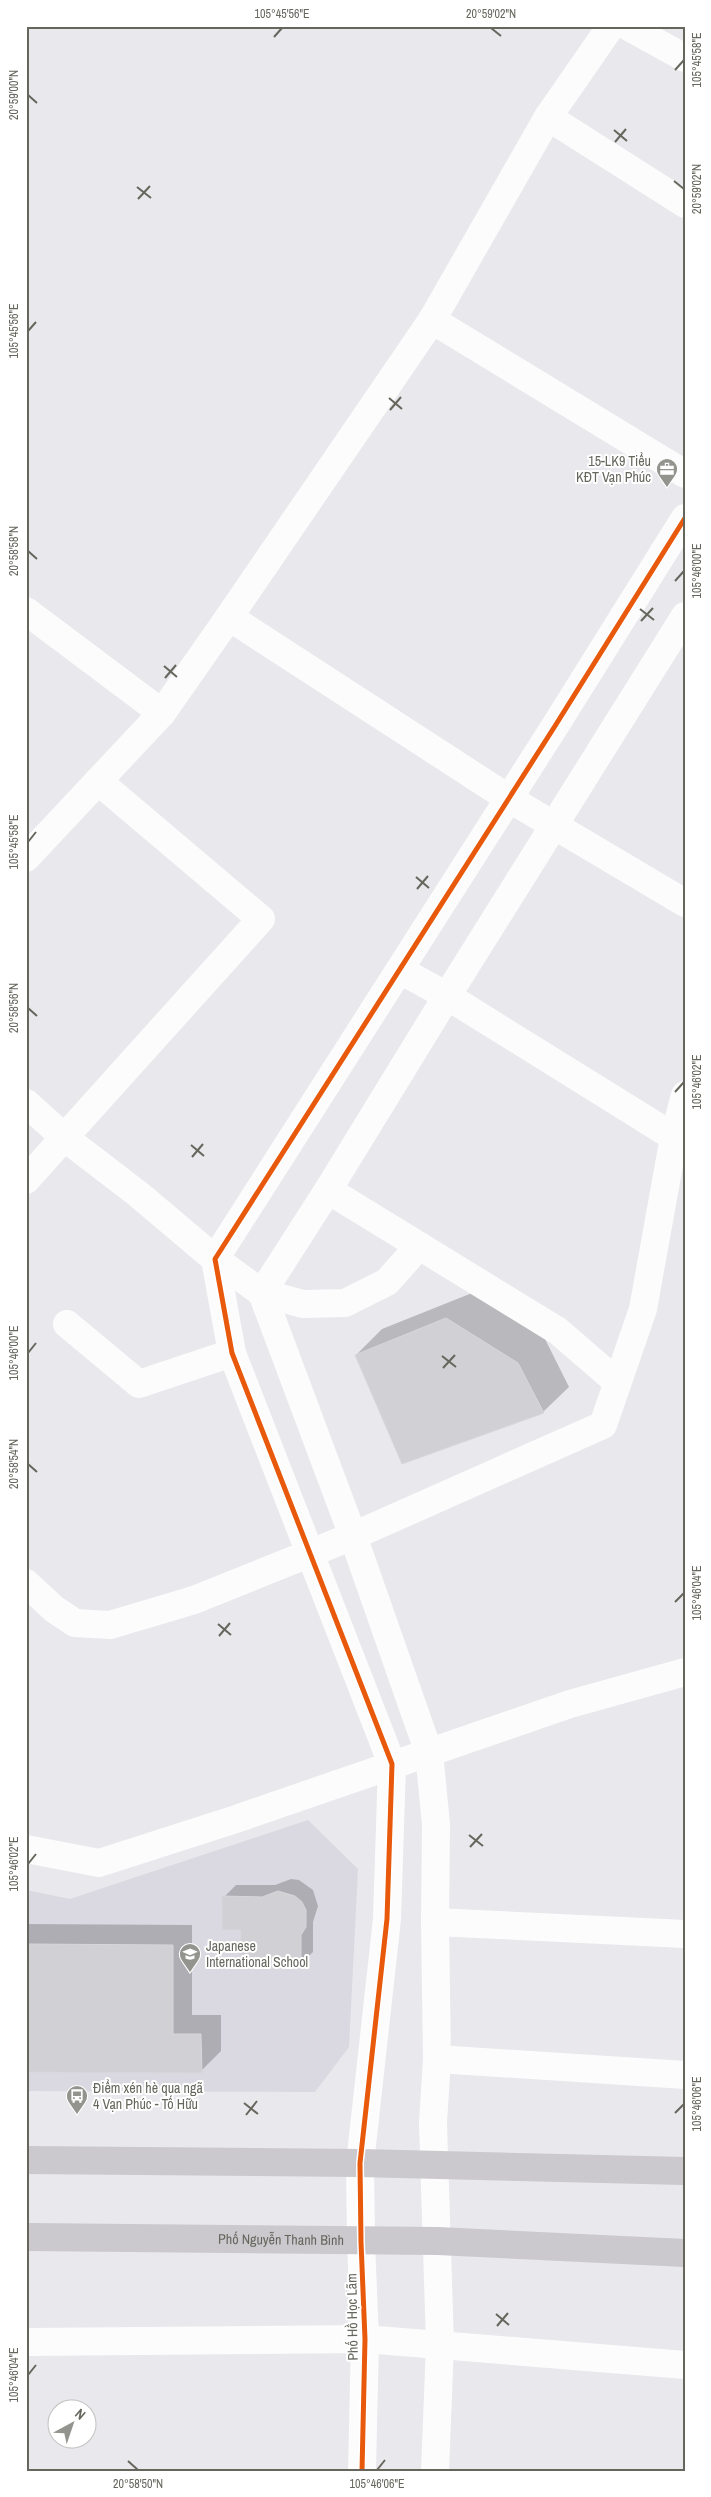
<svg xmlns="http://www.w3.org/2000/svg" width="711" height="2497" viewBox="0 0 711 2497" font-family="'Archivo Narrow',sans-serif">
	<rect width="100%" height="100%" fill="#e8e8ed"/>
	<path fill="#dad9e1" d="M308 1820 358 1869 349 2047 315 2092 26 2091V1890L70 1899Z"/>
	<g fill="#0003">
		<path d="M472 1293 544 1337 569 1387 543 1412 356 1355 382 1329Z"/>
		<path d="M291 1879 299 1880 313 1890 318 1906 313 1922V1952L300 1964 242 1929 224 1897 236 1885H275Z"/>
		<path d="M26 1924 192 1925V2015H221V2051L201 2071H26Z"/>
	</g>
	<g fill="#d1d0d4" stroke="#d7d7dc">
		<path d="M446 1318 518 1363 544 1413 402 1464 355 1355Z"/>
		<path d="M278 1891 295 1896 302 1902 306 1910V1927L301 1935V1965L240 1964 241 1930H222V1896L262 1897Z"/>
		<path d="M26 1944 173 1945V2034H201L202 2073 26 2072Z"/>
	</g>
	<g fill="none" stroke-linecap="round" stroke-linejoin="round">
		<g stroke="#fcfcfc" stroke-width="28">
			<path d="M611 26 548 117 432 320 685 474"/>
			<path d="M627 26 685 58"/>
			<path d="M548 117 685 204"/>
			<path d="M26 611 162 713"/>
			<path d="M229 617 432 320"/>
			<path d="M26 858 162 713 229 617 508 798 685 903"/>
			<path d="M400 970 447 996 674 1137 685 1095"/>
			<path d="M26 1103 65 1138 138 1194 215 1259 262 1293 303 1304 345 1303 387 1282 419 1246"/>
			<path d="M26 1180 261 919 98 781"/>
			<path d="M328 1190 558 1331 617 1382"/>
			<path d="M67 1324 139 1384 232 1353"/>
			<path d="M26 1583 54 1609 75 1623 110 1625 194 1600 353 1536 603 1425 643 1309 674 1137"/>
			<path d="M26 1849 99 1863 233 1820 570 1704 685 1672"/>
			<path d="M435 1922 685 1934"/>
			<path d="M437 2059 685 2075"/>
			<path d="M26 2342 365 2339 685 2365"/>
			<path d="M362 2471 365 2339 361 2242 360 2163 387 1919 392 1764 232 1353 215 1259 555 726 685 518"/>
			<path d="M435 2471 440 2344 433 2123 437 2059 435 1922 436 1824 429 1753 353 1536 262 1293 328 1190 447 996 685 616"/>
		</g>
		<g stroke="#cbc8ce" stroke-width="28">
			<path d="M26 2160 360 2163 685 2171"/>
			<path id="s1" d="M26 2237 438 2241 685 2253"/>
		</g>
		<g stroke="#fff" stroke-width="8">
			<path id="cycleway" d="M362 2471 365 2339 361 2242 360 2163 387 1919 392 1764 232 1353 215 1259 555 726 685 518"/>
		</g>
		<use href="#cycleway" stroke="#e8590c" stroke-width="5"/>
	</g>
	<path fill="none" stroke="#66665d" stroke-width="2" d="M491 28 501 36M274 37 282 28M675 70 684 60M28 95 37 103M614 130 627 141M615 142 626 129M674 181 684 189M137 187 151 198M138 199 150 186M28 331 36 322M389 398 402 409M390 410 401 397M28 551 37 559M675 581 684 571M640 609 654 620M641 621 653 608M164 666 177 677M165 678 176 665M28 842 36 832M416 877 429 888M417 889 428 876M28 1008 37 1016M675 1092 684 1082M191 1145 204 1156M192 1157 203 1144M28 1353 36 1343M442 1356 456 1367M443 1368 455 1355M28 1464 37 1472M675 1602 684 1593M218 1624 231 1635M219 1636 230 1623M469 1835 483 1846M470 1847 482 1834M28 1864 36 1854M244 2103 258 2114M675 2113 684 2104M246 2115 257 2101M496 2314 509 2325M497 2326 508 2313M28 2375 36 2365M128 2461 138 2470M377 2470 385 2460"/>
	<defs>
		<g id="office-pin" transform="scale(1.125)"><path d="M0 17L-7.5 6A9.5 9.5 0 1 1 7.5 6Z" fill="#94948f" stroke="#fff"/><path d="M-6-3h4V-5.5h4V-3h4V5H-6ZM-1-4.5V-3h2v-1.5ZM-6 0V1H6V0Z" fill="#fff"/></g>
		<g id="school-pin" transform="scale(1.125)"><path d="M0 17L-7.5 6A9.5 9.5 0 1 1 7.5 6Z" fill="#94948f" stroke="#fff"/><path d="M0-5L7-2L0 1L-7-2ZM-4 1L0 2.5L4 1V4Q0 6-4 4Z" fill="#fff"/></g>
		<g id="bus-pin" transform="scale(1.125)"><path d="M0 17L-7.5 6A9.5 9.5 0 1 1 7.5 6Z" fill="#94948f" stroke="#fff"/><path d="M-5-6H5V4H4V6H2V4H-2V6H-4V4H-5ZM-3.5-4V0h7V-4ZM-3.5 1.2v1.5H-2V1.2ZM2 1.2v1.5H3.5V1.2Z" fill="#fff"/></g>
	</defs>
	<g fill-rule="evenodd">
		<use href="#office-pin" x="667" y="469"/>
		<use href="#school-pin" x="190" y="1954"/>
		<use href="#bus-pin" x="77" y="2096"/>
	</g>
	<g text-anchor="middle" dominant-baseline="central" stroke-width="4" stroke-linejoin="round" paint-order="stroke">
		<g font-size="14" fill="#66665d" stroke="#fff" text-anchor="start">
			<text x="651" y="461" text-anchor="end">15-LK9 Tiểu<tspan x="651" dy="16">KĐT Vạn Phúc</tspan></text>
			<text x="206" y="1946">Japanese<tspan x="206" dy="16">International School</tspan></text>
			<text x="93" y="2088">Điểm xén hè qua ngã<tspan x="93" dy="16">4 Vạn Phúc - Tố Hữu</tspan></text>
		</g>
		<g font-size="14" fill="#66665d" stroke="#fff">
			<text stroke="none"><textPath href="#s1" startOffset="255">Phố Nguyễn Thanh Bình</textPath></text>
			<text transform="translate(352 2317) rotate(-91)">Phố Hồ Học Lãm</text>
		</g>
	</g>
	<rect width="711" height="2497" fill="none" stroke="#ffffff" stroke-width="55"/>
	<g transform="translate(72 2424) rotate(40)"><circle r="24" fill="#ffffff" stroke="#c2c2be"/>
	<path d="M0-4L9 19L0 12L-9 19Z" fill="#94948f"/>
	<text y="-8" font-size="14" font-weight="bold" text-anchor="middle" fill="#66665d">N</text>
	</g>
	<rect x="28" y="28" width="656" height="2442" fill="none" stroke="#66665d" stroke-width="2"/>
	<g font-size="12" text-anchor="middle" fill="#66665d">
		<text x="282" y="18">105°45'56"E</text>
		<text x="491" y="18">20°59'02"N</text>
		<text transform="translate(697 60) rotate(-90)" y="4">105°45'58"E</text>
		<text transform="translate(14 95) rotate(-90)" y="4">20°59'00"N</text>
		<text transform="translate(697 189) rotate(-90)" y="4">20°59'02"N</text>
		<text transform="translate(14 331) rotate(-90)" y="4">105°45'56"E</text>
		<text transform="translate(14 551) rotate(-90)" y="4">20°58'58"N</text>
		<text transform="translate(697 571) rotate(-90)" y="4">105°46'00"E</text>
		<text transform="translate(14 842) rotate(-90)" y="4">105°45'58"E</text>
		<text transform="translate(14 1008) rotate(-90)" y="4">20°58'56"N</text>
		<text transform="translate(697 1082) rotate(-90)" y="4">105°46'02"E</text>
		<text transform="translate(14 1353) rotate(-90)" y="4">105°46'00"E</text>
		<text transform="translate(14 1464) rotate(-90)" y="4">20°58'54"N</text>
		<text transform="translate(697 1593) rotate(-90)" y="4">105°46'04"E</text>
		<text transform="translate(14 1864) rotate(-90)" y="4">105°46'02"E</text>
		<text transform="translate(697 2104) rotate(-90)" y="4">105°46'06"E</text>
		<text transform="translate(14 2375) rotate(-90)" y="4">105°46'04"E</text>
		<text x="138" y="2488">20°58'50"N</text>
		<text x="377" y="2488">105°46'06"E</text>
	</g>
</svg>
